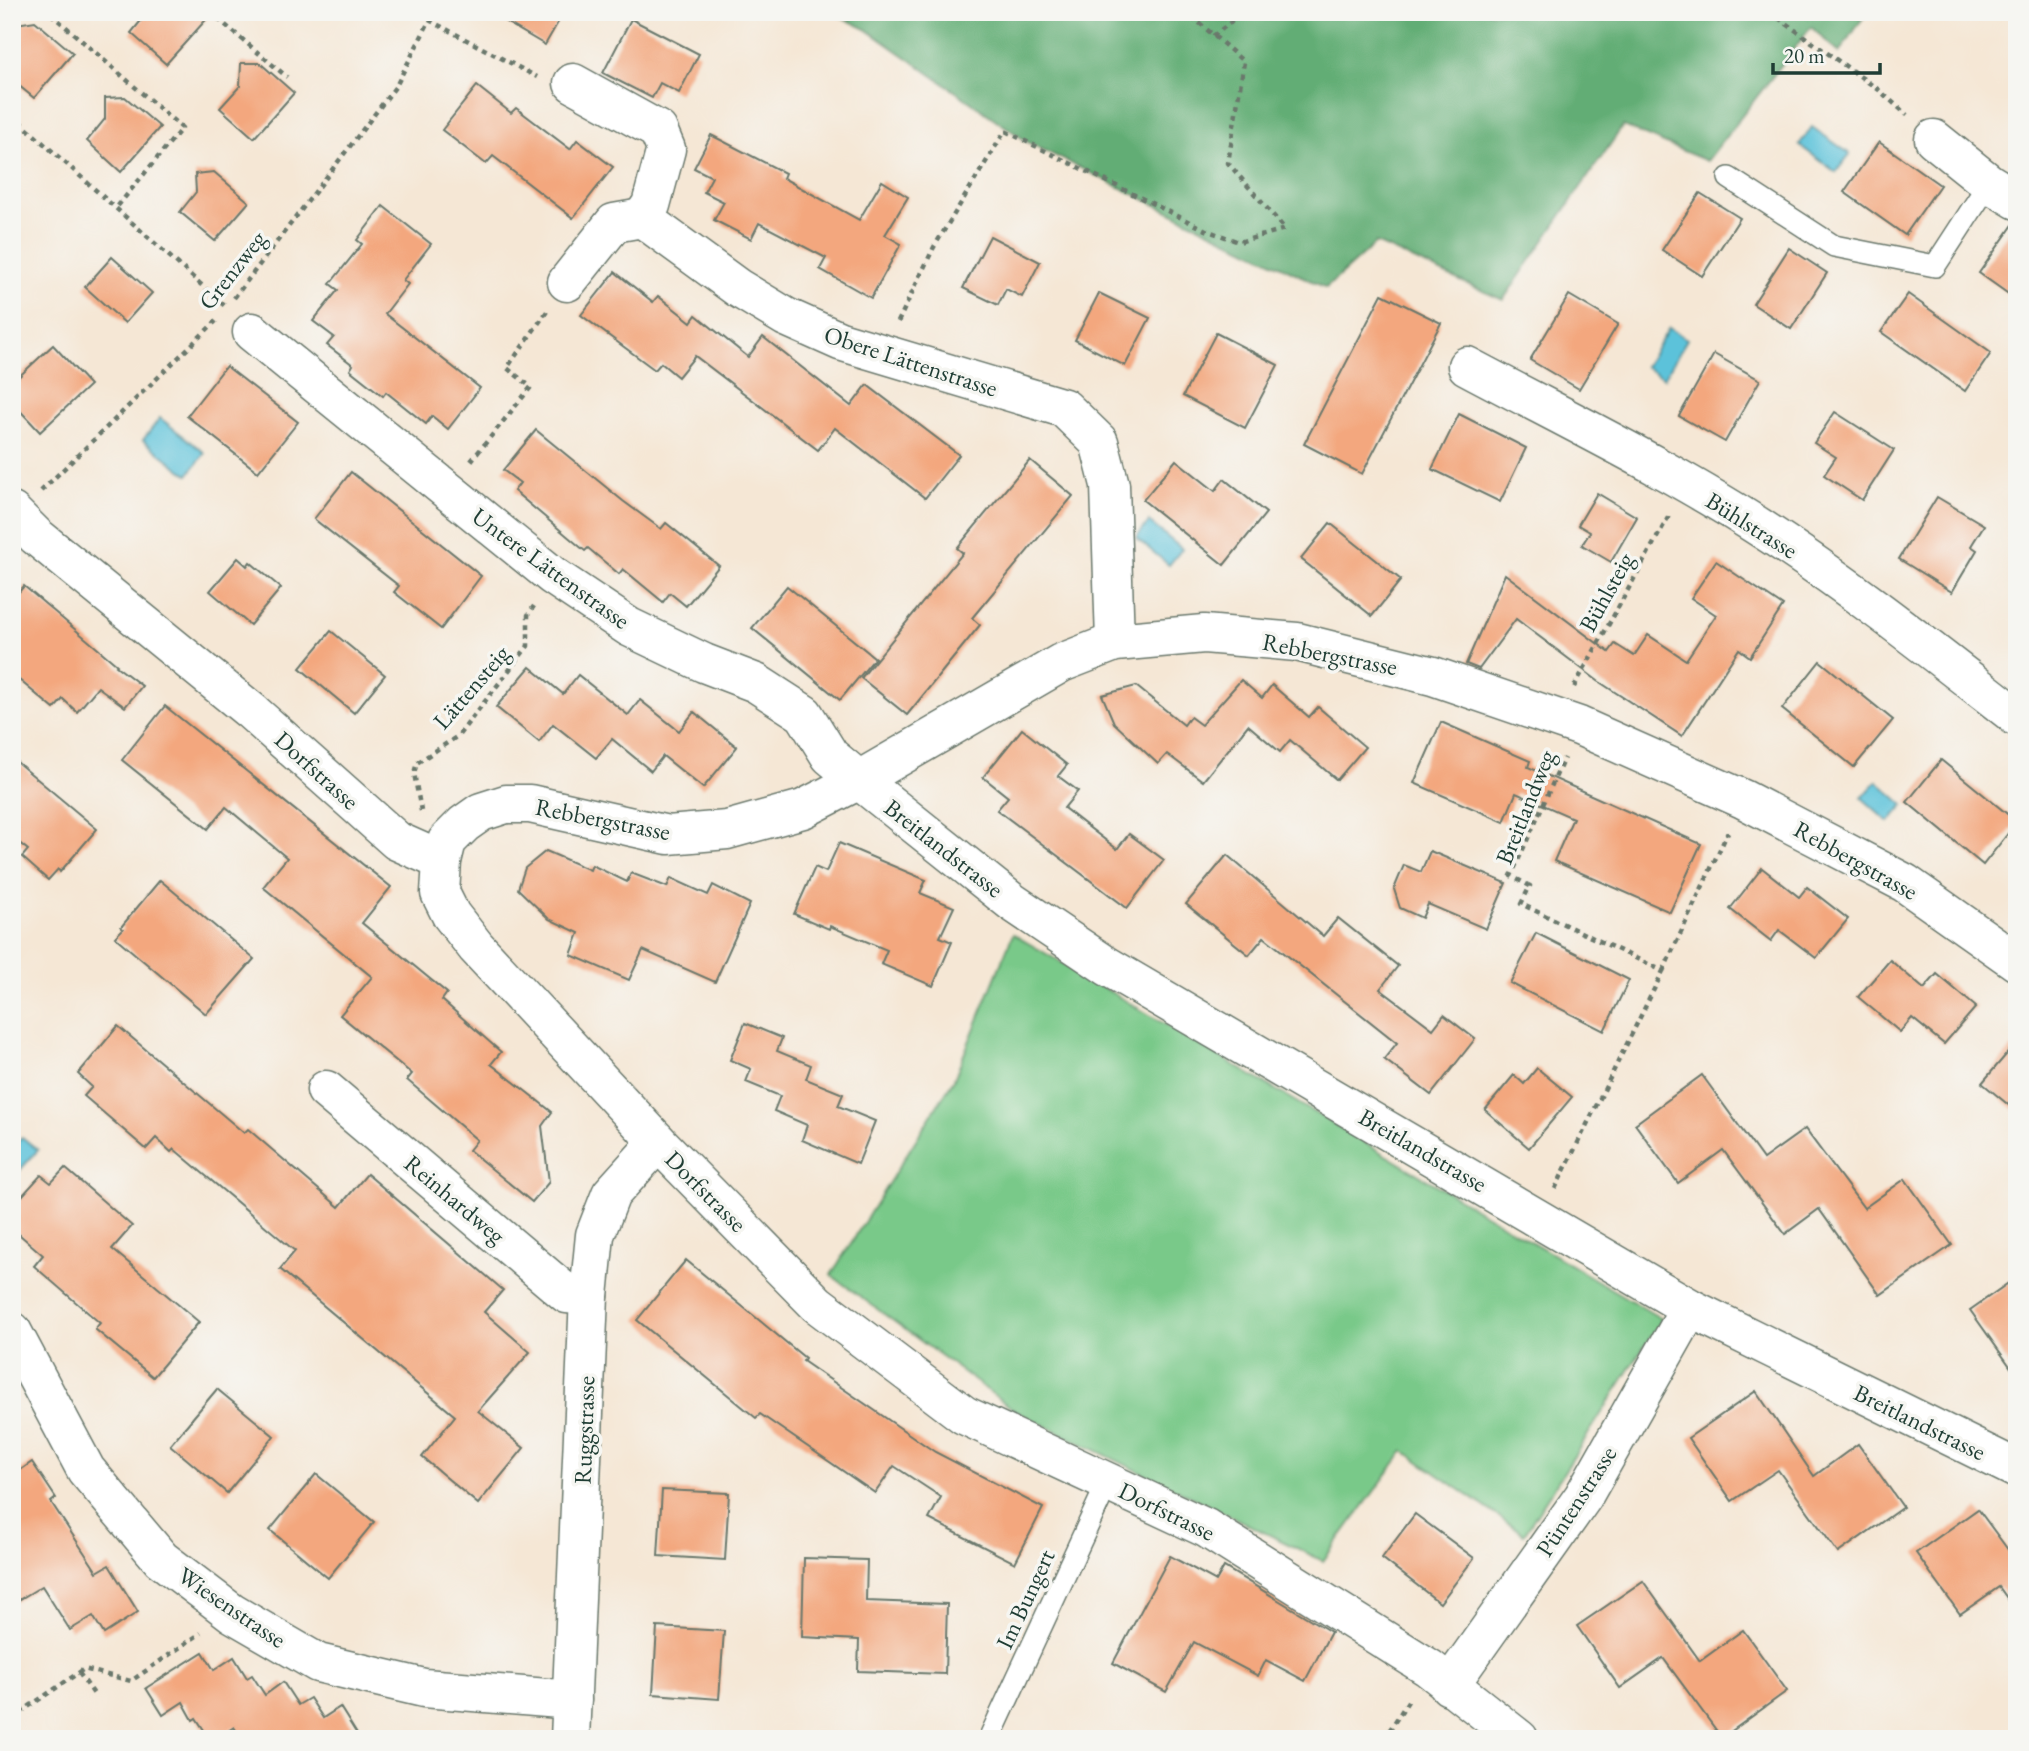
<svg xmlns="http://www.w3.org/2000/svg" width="2029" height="1751" viewBox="0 0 2029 1751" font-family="'EB Garamond',serif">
	<rect width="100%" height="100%" fill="#f6f6f2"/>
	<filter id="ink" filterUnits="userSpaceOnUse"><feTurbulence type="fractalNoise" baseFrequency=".0143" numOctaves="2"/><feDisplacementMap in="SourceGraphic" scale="14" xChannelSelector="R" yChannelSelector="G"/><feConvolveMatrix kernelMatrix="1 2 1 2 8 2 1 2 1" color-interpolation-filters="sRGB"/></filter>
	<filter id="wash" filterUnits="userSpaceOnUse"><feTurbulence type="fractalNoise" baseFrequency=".00686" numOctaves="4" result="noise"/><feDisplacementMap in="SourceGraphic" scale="28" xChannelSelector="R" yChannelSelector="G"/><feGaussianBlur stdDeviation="1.57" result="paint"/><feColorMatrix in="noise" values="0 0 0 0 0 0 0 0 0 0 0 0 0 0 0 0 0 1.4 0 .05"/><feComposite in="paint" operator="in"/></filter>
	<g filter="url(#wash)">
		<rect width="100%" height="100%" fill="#f5e7d5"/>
		<path fill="#79c989" stroke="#4c835e" stroke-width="2" d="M1013 934 1662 1319 1524 1534 1404 1451 1323 1561 1017 1412 831 1275 954 1079Z"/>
		<path fill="#62ad75" stroke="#407554" stroke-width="2" d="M831 12H1867L1839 53 1811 27 1707 161 1623 126 1503 300 1376 243 1326 288 1029 143 866 29Z"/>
		<g fill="#5cc2da" stroke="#3e8087" stroke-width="2">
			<path d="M1812 127 1850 154 1836 172 1799 145Z"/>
			<path d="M1669 328 1687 339 1664 378 1645 367Z"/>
			<path d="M160 418 205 453 188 475 143 440Z"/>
			<path d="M1149 522 1182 549 1169 565 1136 538Z"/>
			<path d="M1877 781 1904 805 1889 822 1862 798Z"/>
			<path d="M22 1137 38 1150 12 1179V1148Z"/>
		</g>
		<g id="blocks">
			<g fill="#f3a77e">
				<path d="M148 12H213L166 64 131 33Z"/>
				<path d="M489 12H564L545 45Z"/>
				<path d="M631 19 699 54 679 93 660 83 652 98 603 73Z"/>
				<path d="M35 21 73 53 34 98 12 80V49L17 44 16 24Z"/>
				<path d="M241 63H260L294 93 254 138 220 108 240 86Z"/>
				<path d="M477 86 511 113 516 108 570 149 577 140 613 167 573 218 493 156 486 164 442 130Z"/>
				<path d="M125 97 160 127 121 172 87 141 105 119V98Z"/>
				<path d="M711 135 785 173 783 178 859 220 882 181 908 197 885 235 901 244 871 298 820 269 826 258 759 223 751 239 714 220 724 202 704 192 712 177 694 168Z"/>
				<path d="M1879 142 1940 185 1905 235 1844 192Z"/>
				<path d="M214 172 249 202 215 241 180 212 196 192 195 174Z"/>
				<path d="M1700 193 1740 218 1702 276 1662 250Z"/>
				<path d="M383 206 431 244 403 280 408 284 385 314 480 388 448 429 432 416 426 424 386 392 383 396 350 370 353 365 327 345 334 337 313 321 338 290 330 284 362 244 357 240Z"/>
				<path d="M2015 222H2017V300L1979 273Z"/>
				<path d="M990 236 1040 262 1022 297 1006 289 998 305 963 288Z"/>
				<path d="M1789 248 1827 273 1791 329 1753 304Z"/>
				<path d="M112 257 152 293 125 323 85 287Z"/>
				<path d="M615 272 653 302 658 296 691 322 696 315 748 357 763 337 851 406 867 385 959 455 925 498 835 428 818 450 695 356 678 377 661 363 655 370 581 315Z"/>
				<path d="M1099 293 1150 318 1125 366 1075 340Z"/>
				<path d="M1382 294 1441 323 1362 474 1304 444Z"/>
				<path d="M1908 294 1991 353 1965 391 1881 332Z"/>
				<path d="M1569 295 1618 324 1579 389 1530 360Z"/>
				<path d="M1216 333 1278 365 1245 428 1183 396Z"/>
				<path d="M53 345 90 385 40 432 12 402V383Z"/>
				<path d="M1714 354 1760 380 1725 442 1679 416Z"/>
				<path d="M226 366 298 422 258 472 187 416Z"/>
				<path d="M1835 412 1894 450 1862 500 1824 475 1836 457 1814 443Z"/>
				<path d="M1459 414 1526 448 1500 502 1432 469Z"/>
				<path d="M536 430 623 501 661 529 666 523 719 566 686 606 670 593 663 602 623 569 619 574 588 548 585 551 514 491 520 483 503 470Z"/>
				<path d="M1030 460 1073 496 972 618 980 625 907 715 861 678 963 553 957 548Z"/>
				<path d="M1176 460 1215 491 1224 479 1266 513 1224 565 1143 500Z"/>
				<path d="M351 472 481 576 441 629 394 592 399 586 314 519Z"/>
				<path d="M1597 493 1637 517 1611 562 1582 545 1590 532 1578 525Z"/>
				<path d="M1937 497 1984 525 1971 546 1977 550 1952 592 1899 559Z"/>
				<path d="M1330 523 1401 580 1372 616 1301 559Z"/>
				<path d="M238 558 247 566 250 562 281 588 250 625 210 591Z"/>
				<path d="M1716 561 1783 606 1750 657 1739 649 1682 736 1598 681 1516 619 1479 669 1466 664 1505 574 1609 652 1615 644 1634 656 1648 635 1686 660 1716 615 1691 598Z"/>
				<path d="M24 586 117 665 116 666 142 686 125 707 98 687 77 712 63 699 54 709 12 674V600Z"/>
				<path d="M787 586 875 658 840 700 752 628Z"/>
				<path d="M331 631 385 675 354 713 300 668Z"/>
				<path d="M1820 661 1893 720 1854 767 1782 709Z"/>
				<path d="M530 667 563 694 578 675 628 715 640 700 679 731 694 712 737 747 703 788 663 756 651 771 612 739 596 758 553 724 539 742 496 707Z"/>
				<path d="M1241 680 1262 698 1272 685 1309 717 1318 707 1365 747 1337 780 1290 740 1280 752 1248 725 1203 781 1167 754 1158 764 1114 723 1102 695 1136 686 1184 725 1190 717 1201 725Z"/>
				<path d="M165 706 391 887 362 923 447 993 442 1000 501 1052 491 1064 552 1112 542 1126 549 1182 532 1202 469 1150 477 1140 407 1080 412 1074 340 1015 372 977 263 887 287 858 226 807 208 829 122 760Z"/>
				<path d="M1441 722 1530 761 1528 767 1701 844 1670 912 1554 861 1573 818 1516 793 1504 822 1414 783Z"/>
				<path d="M1022 729 1067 765 1058 776 1078 791 1064 808 1117 849 1129 834 1164 860 1127 908 997 810 1008 797 983 777Z"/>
				<path d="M12 758 97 829 60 872 58 869 48 880 22 857 28 850 12 837Z"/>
				<path d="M1941 760 2017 822 1983 865 1907 802Z"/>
				<path d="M839 843 926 880 920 893 954 907 940 937 952 942 933 986 881 964 887 950 830 926 829 929 794 914 815 867 826 872Z"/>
				<path d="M546 851 590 870 592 865 627 882 631 873 667 887 671 878 708 895 713 885 750 904 715 982 643 950 629 980 571 955 579 933 549 919 518 889 525 868Z"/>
				<path d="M1430 851 1506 883 1486 929 1428 904 1422 918 1400 908 1394 889 1404 865 1421 872Z"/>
				<path d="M1227 855 1323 936 1338 918 1398 966 1380 989 1433 1029 1444 1015 1475 1039 1431 1095 1384 1059 1397 1043 1264 937 1249 955 1186 904Z"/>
				<path d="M1762 868 1799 897 1807 887 1848 919 1816 958 1779 930 1771 941 1730 909Z"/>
				<path d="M160 880 254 959 206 1014 115 937 123 929 121 927Z"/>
				<path d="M1536 933 1629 980 1604 1031 1510 983Z"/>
				<path d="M1890 960 1924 989 1937 974 1976 1007 1944 1044 1912 1018 1900 1032 1858 997Z"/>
				<path d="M745 1023 782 1038 777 1051 811 1065 806 1079 843 1094 838 1106 875 1121 858 1164 802 1140 807 1125 774 1111 780 1096 746 1082 751 1069 730 1060Z"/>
				<path d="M118 1026 244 1133 248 1129 339 1207 367 1174 503 1290 484 1312 530 1352 478 1411 524 1448 478 1504 422 1457 455 1416 280 1269 295 1251 174 1149 171 1152 156 1138 146 1149 84 1096 92 1087 78 1074Z"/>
				<path d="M2017 1042V1112L1982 1083Z"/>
				<path d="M1537 1068 1572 1097 1529 1148 1485 1110 1514 1075 1524 1084Z"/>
				<path d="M1702 1075 1763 1159 1805 1129 1864 1208 1905 1179 1952 1245 1880 1295 1819 1209 1785 1234 1723 1150 1678 1183 1635 1124Z"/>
				<path d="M65 1168 132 1226 112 1249 199 1322 153 1377 95 1329 100 1323 34 1266 43 1255 12 1228V1207L41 1175 51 1183Z"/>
				<path d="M686 1260 805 1358 803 1361 935 1452 1043 1508 1015 1563 929 1519 941 1497 894 1466 875 1493 760 1414 756 1418 637 1320Z"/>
				<path d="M2017 1277V1376L1970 1310Z"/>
				<path d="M217 1389 274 1436 227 1493 170 1445Z"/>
				<path d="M1756 1391 1814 1476 1858 1444 1903 1507 1838 1553 1778 1470 1732 1501 1688 1438Z"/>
				<path d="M32 1462 56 1498 51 1502 97 1572 109 1565 138 1612 104 1634 93 1616 70 1630 42 1586 12 1604V1476Z"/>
				<path d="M316 1474 374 1522 328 1578 270 1530Z"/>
				<path d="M662 1490 729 1493 725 1560 658 1556Z"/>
				<path d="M1978 1509 2017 1562V1612L1999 1587 1960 1614 1916 1553Z"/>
				<path d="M1415 1514 1474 1558 1440 1603 1382 1558Z"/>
				<path d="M1170 1556 1216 1581 1224 1567 1331 1632 1305 1681 1266 1660 1258 1676 1194 1642 1166 1692 1113 1663Z"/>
				<path d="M804 1558 867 1560 866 1601 947 1604 945 1674 858 1671 859 1640 802 1637Z"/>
				<path d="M1643 1581 1700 1661 1743 1630 1787 1691 1722 1738 1663 1658 1620 1688 1577 1626Z"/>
				<path d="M657 1627 724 1631 719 1699 653 1694Z"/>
				<path d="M203 1652 214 1670 234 1657 247 1678 252 1675 265 1695 283 1682 298 1705 310 1698 323 1718 340 1707 360 1739H242L234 1727 215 1739H210L196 1718 193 1720 183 1702 163 1715 146 1688Z"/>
			</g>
		</g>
	</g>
	<g filter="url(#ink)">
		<use href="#blocks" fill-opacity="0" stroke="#6a786c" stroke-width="2"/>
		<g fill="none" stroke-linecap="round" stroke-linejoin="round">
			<g stroke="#6a786c" stroke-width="24">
				<g id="service">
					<path d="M1729 178 1834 246 1935 266 1989 183"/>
					<path d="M989 1739 1108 1482"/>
				</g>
			</g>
			<g stroke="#6a786c" stroke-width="41">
				<g id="minor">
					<path d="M573 83 658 130 666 149 651 205 642 218"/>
					<path d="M1934 139 1989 183 2017 200"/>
					<path d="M567 282 614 223 642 218 738 288 786 317 840 341 1064 408 1099 442 1110 485 1115 642"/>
					<path d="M252 332 553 576 629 627 704 663 756 683 804 714 830 756 859 780 1012 902 1107 966 1690 1308 2017 1469"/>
					<path d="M1467 366C1570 421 1676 472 1773 536 1858 592 1937 655 2017 717"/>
					<path d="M12 512 36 536 251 711 397 841 442 861"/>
					<path d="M326 1090 567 1294 589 1296"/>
					<path d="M12 1331 86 1470 161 1559 232 1613 318 1663 424 1688 572 1700"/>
					<path d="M1449 1686 1583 1497 1690 1308"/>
					<path d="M570 1739 589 1296 595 1235 611 1194 658 1142"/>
					<path d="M1519 1739 1429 1668 1206 1528 964 1415 817 1304 658 1142 476 947 451 915 440 893 442 861 447 841 464 824 481 812 506 804H530L668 835 727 830 803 809 859 780 1061 663 1115 642 1204 634 1297 642 1433 676 1579 726 1743 799 1905 883 2017 962"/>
				</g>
			</g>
			<g stroke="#6a786c" stroke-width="4.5" stroke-dasharray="5 5" stroke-linecap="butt">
				<path d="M41 12 50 13 182 128 116 208"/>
				<path d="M210 12 287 77"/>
				<path d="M1770 12 1879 90 1907 115"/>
				<path d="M429 20 537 77"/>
				<path d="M1213 36 1244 12"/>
				<path d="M12 115 226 307"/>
				<path d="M234 298 396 86 434 12"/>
				<path d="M898 322 934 247 1005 131 1206 230 1239 242 1285 229 1228 163 1244 62 1187 12"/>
				<path d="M471 461 531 387 507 368 548 310"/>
				<path d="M41 491 216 321"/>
				<path d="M1574 687 1670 514"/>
				<path d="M421 811 414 773 417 763 458 736 528 646V615L534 606"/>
				<path d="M1663 971 1728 832"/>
				<path d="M1555 1189 1663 971 1521 904 1530 886 1511 876 1564 758"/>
				<path d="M79 1673 96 1697"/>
				<path d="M12 1718 84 1669 131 1681 201 1633"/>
				<path d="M1384 1739 1410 1698"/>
			</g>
			<use href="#service" stroke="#fff" stroke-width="21"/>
			<use href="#minor" stroke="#fff" stroke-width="38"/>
		</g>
	</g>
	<g text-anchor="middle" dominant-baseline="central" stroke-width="7" stroke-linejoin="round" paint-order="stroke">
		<g font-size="24" fill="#1f3d34" stroke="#f6f6f2">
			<text transform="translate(232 270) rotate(-52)">Grenzweg</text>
			<text transform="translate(911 361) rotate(18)">Obere Lättenstrasse</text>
			<text transform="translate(1752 525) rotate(32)">Bühlstrasse</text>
			<text transform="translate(551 568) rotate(36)">Untere Lättenstrasse</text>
			<text transform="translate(1606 592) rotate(-61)">Bühlsteig</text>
			<text transform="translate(1330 654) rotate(11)">Rebbergstrasse</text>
			<text transform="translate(471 687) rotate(-49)">Lättensteig</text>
			<text transform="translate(317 770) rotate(42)">Dorfstrasse</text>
			<text transform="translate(1525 807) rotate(-68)">Breitlandweg</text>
			<text transform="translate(603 819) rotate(11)">Rebbergstrasse</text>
			<text transform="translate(944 848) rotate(38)">Breitlandstrasse</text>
			<text transform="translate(1856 860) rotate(29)">Rebbergstrasse</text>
			<text transform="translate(1423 1150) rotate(30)">Breitlandstrasse</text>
			<text transform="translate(706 1191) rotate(45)">Dorfstrasse</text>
			<text transform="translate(455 1199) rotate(40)">Reinhardweg</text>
			<text transform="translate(1920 1422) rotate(26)">Breitlandstrasse</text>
			<text transform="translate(584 1430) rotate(-88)">Ruggstrasse</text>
			<text transform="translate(1576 1501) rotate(-57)">Püntenstrasse</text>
			<text transform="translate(1167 1511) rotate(26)">Dorfstrasse</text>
			<text transform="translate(1025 1599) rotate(-65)">Im Bungert</text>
			<text transform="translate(232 1607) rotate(34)">Wiesenstrasse</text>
		</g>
	</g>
	<rect width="2029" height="1751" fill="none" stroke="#f6f6f2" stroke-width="42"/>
	<path d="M1773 63v10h107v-10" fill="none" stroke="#1f3d34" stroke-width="3.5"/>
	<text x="1784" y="63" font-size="21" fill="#1f3d34" stroke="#f6f6f2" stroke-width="5" paint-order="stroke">20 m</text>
</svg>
